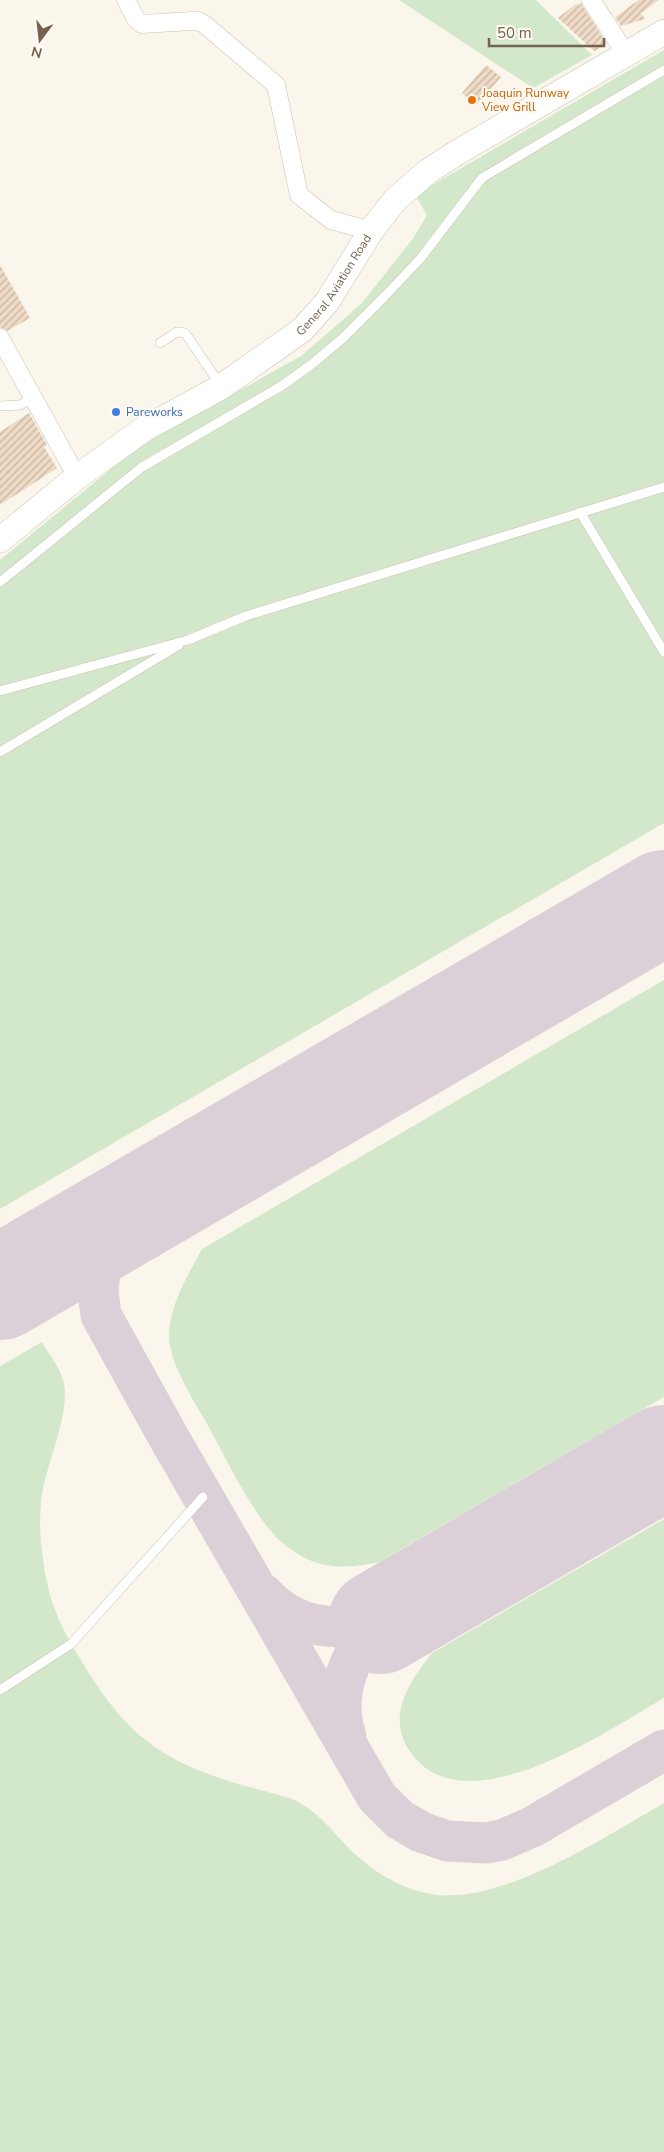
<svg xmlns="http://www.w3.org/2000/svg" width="664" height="2152" viewBox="0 0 664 2152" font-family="'Nunito Sans',sans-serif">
	<defs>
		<pattern id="building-hatch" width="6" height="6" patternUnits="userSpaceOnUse" patternTransform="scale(1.25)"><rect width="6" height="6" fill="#eedac5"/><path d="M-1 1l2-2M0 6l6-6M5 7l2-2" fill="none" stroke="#c5b4a2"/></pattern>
	</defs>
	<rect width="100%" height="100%" fill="#fbf6eb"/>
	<g fill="#d3e8ca">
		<path d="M399 0H536L592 55 533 88Z"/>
		<path d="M664 50V823L0 1209V560L135 449 301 356 362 303 414 237 427 215 415 195Z"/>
		<path d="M664 980V1397L379 1562C352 1568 327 1570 301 1556 293 1551 281 1543 274 1535 248 1504 230 1467 211 1431 197 1405 168 1364 169 1334 170 1304 188 1275 202 1249Z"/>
		<path d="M42 1342C49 1354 61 1369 64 1383 70 1418 44 1467 41 1503 38 1531 43 1568 50 1595 56 1617 69 1641 81 1660 117 1720 148 1754 217 1777 236 1784 257 1789 276 1794 284 1797 293 1798 300 1803 318 1813 328 1826 342 1841 367 1868 400 1891 438 1895 509 1901 604 1837 664 1803V2152H0V1366Z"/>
		<path d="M664 1519V1698C605 1732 456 1835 406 1745 388 1712 412 1678 432 1653Z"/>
	</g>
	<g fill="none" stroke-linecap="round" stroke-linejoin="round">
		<g stroke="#dbd0d8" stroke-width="41">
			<path d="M143 1205 126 1220 106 1250 100 1271 98 1292 101 1315 169 1438 377 1797 399 1819 421 1832 447 1841 486 1843 502 1840 532 1827 664 1750"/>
			<path d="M263 1594C296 1630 336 1631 380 1622"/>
			<path d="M346 1737C332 1695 349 1651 380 1622"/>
		</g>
		<g stroke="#dbd0d8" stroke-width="104">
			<path d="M0 1288 664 902"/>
			<path d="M380 1622 664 1457"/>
		</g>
	</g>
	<g fill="url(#building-hatch)">
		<path d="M639 0H659L641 13 645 19 621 26 615 17Z"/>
		<path d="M581 3 607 44 594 51 558 18 576 4 578 5Z"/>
		<path d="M486 65 501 77 476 105 462 93Z"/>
		<path d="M0 265 30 318 7 331 0 327Z"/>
		<path d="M29 413 47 445 44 447 57 468 0 505V432Z"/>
	</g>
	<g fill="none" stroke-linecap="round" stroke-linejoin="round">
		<g stroke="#ccc0b1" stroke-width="10">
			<g id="service">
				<path d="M160 343 177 332 185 333 221 386"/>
				<path d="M0 406 20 405 33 398"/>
				<path d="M580 512 664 652"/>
				<path d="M0 582 142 467 283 385 312 364 343 338 384 297 420 259 482 178 664 70"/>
				<path d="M0 691 188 640 246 616 664 487"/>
				<path d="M0 752 179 645"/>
				<path d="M0 1690 71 1644 203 1497"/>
			</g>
		</g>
		<g stroke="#ccc0b1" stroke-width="19">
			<g id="minor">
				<path d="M126 0 136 19 142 24 192 21H198L204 24 276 85 299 195 331 220 371 231"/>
				<path d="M591 0 626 54"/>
				<path d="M0 338 77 477"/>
			</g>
		</g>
		<g stroke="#cec1af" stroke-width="26">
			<g id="secondary">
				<path id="s1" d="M0 540 77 477 144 429 221 387 302 330 327 302 371 231 395 200 427 172 458 152 664 32"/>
			</g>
		</g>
		<use href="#service" stroke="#fff" stroke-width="9"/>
		<use href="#minor" stroke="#fff" stroke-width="18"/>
		<use href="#secondary" stroke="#fff" stroke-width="25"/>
	</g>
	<circle fill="#e8710a" stroke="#fefaf1" stroke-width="2" cx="472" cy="100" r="5"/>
	<circle fill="#3f7fe0" stroke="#fefaf1" stroke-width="2" cx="116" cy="412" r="5"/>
	<g text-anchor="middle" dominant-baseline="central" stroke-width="4" stroke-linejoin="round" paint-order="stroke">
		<g font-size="12" fill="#c56008" stroke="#fefaf1" text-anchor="start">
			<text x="482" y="93">Joaquin Runway<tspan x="482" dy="14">View Grill</tspan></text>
		</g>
		<g font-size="12" fill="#746150" stroke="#fefaf1">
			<text stroke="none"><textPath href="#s1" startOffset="424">General Aviation Road</textPath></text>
		</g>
		<g font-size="12" fill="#366cbe" stroke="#fefaf1" text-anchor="start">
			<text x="126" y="412">Pareworks</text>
		</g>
	</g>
	<g transform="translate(40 40) rotate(195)" stroke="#fefaf1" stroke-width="4" paint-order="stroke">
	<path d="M0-4L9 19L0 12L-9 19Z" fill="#746150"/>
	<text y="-8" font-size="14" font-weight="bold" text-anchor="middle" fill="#746150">N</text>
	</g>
	<path d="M489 38v8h115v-8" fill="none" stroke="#746150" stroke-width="2.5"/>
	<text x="497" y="38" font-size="15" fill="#746150" stroke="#fefaf1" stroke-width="4" paint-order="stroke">50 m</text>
</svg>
